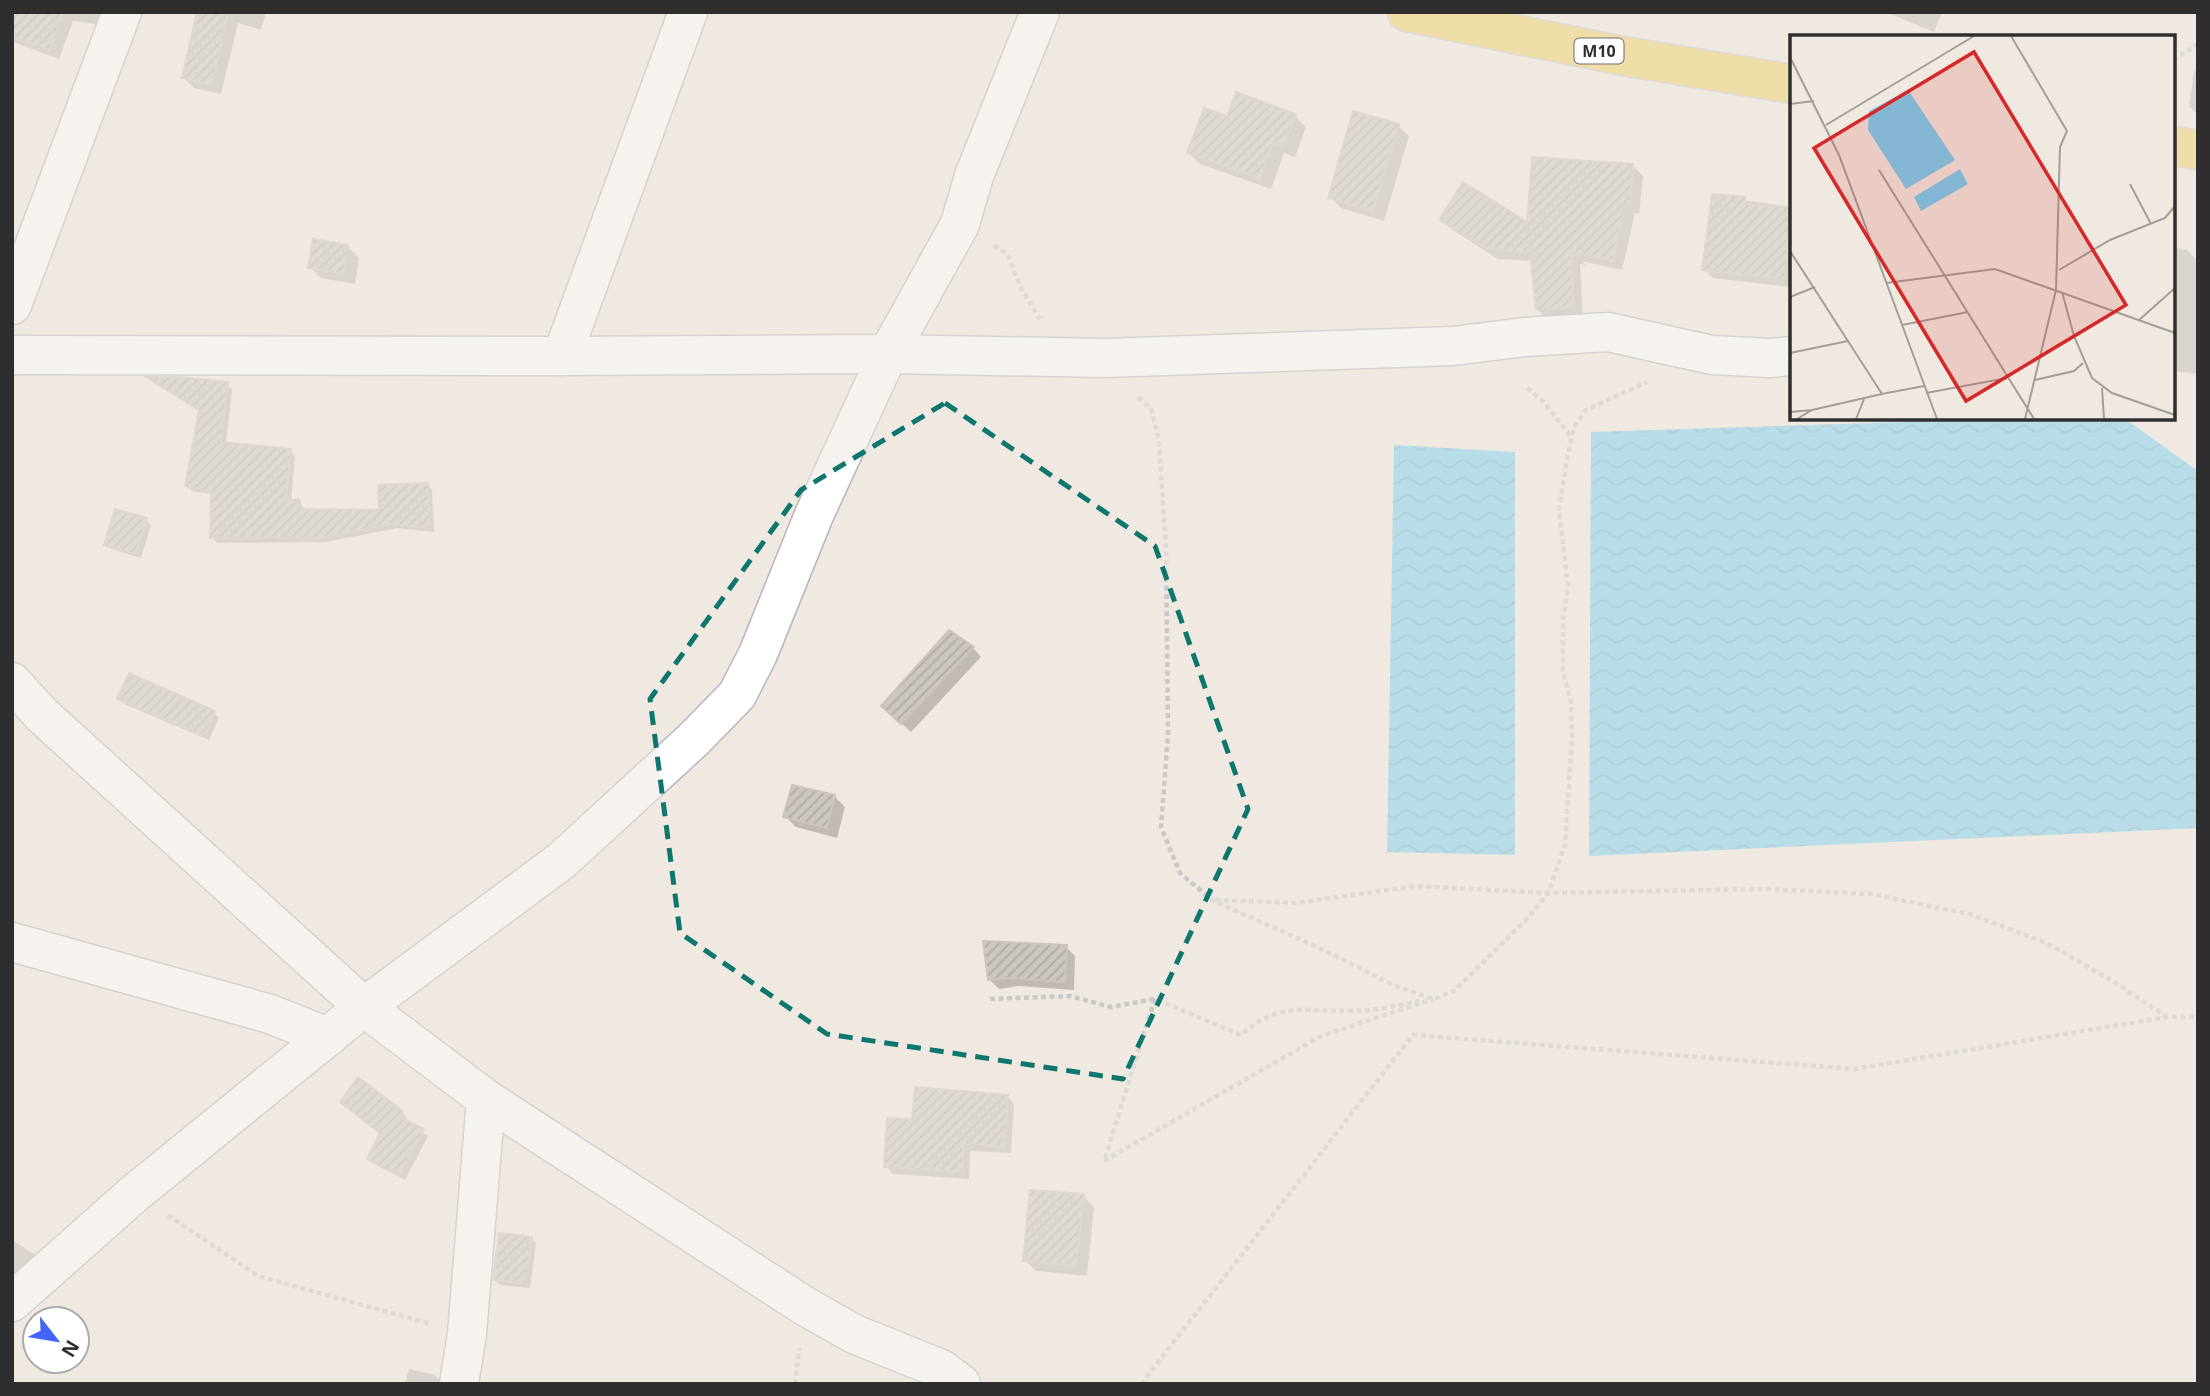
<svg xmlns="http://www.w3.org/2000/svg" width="2210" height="1396" viewBox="0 0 2210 1396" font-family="'Open Sans',sans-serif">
	<defs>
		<pattern id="water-waves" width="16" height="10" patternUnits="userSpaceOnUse" patternTransform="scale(1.75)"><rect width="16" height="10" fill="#75cff0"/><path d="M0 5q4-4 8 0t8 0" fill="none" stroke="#66b2ce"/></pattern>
		<pattern id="building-hatch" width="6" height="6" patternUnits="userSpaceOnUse" patternTransform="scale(1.75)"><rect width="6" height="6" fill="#cbc7bf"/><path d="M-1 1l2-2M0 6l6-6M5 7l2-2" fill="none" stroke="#afaba4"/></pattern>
	</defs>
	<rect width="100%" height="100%" fill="#efe9e1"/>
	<g fill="url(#water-waves)">
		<path d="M2028 418H2124L2198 471V828L1589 856 1591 432Z"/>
		<path d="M1394 445 1515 452V855L1387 852Z"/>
	</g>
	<g fill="#0003">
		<path d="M14 12H112L107 26 73 21 59 59 16 43 12 40Z"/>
		<path d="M196 12H266L261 30 238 23 221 94 194 88 184 78 199 13Z"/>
		<path d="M1886 12H1942L1934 32Z"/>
		<path d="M2194 71 2198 72V115L2189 106Z"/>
		<path d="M1295 116 1306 127 1295 157 1284 153 1271 189 1200 164 1189 153 1228 118Z"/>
		<path d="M1398 125 1409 136 1384 221 1341 208 1330 197Z"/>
		<path d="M1633 166 1643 176 1639 214 1635 213 1622 270 1582 261 1586 265 1580 264 1583 316 1547 319 1537 309 1533 261 1498 259 1451 229 1441 219 1529 225Z"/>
		<path d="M1713 196 1792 207V287L1713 278 1704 269Z"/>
		<path d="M348 247 359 258 355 284 321 278 310 267Z"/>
		<path d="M2173 248 2187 250 2196 259 2198 374 2173 371Z"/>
		<path d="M151 379 227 384 232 389 226 444 290 451 295 456 291 502 299 501 305 511 380 512 427 484 432 490 434 532 397 528 326 542 217 543 212 537V494L192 491 187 486 200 411Z"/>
		<path d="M146 520 151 525 141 558 111 549 106 544Z"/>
		<path d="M973 648 981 657 911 732 892 715Z"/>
		<path d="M119 699 214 713 219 718 209 740 124 704Z"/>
		<path d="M834 796 845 807 837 838 796 827 785 816Z"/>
		<path d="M1066 947 1075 956 1074 990 1018 986 999 989 989 979Z"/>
		<path d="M1007 1096 1014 1104 1011 1153 970 1151 969 1179 893 1174 886 1166 914 1121Z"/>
		<path d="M402 1113 407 1118 405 1122 428 1136 405 1180 374 1164 369 1159 382 1133Z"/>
		<path d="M1083 1196 1094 1207 1087 1276 1036 1271 1025 1260Z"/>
		<path d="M531 1238 536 1243 530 1288 500 1285 495 1280Z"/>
		<path d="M12 1240 40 1258 12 1282Z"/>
		<path d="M409 1369 435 1375 440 1380V1384H405Z"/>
	</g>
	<g fill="url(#building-hatch)" stroke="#cbc5ba" stroke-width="2">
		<path d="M12 12H63L50 50 12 37Z"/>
		<path d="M197 12H228L212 85 182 78Z"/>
		<path d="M1236 92 1296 114 1284 147 1273 143 1260 179 1187 153 1204 108 1227 116Z"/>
		<path d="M1353 111 1399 124 1373 211 1328 198Z"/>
		<path d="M1532 157 1633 164 1630 205 1625 204 1613 261 1574 252 1580 256 1571 255 1574 307 1536 310 1530 252 1487 249 1439 220 1463 182 1527 222Z"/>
		<path d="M1712 194 1745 197 1744 204 1790 207 1785 279 1702 270Z"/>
		<path d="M313 239 348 245 344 274 308 268Z"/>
		<path d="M146 377H179L228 382 221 442 291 449 286 501 299 499 302 509 379 510 378 485 428 483 430 528 391 524 320 538H210L211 491 185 486 199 410Z"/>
		<path d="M115 509 147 518 136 554 104 545Z"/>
		<path d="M949 630 974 647 901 724 881 706Z"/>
		<path d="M129 673 215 711 204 736 117 699Z"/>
		<path d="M792 785 835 795 827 828 783 817Z"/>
		<path d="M983 941 1067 945 1065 982 1007 978 988 980Z"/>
		<path d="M358 1077 403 1111 400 1117 424 1129 399 1176 367 1159 380 1133 340 1102Z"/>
		<path d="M915 1087 1008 1095 1005 1147 963 1144V1172L884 1167 887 1118 912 1119Z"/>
		<path d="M1030 1190 1084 1194 1076 1266 1023 1261Z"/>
		<path d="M499 1233 532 1237 526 1284 493 1280Z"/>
	</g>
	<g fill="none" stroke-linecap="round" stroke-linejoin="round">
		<g stroke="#b4b7c1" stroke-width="41">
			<g id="minor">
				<path d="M12 305 122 12"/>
				<path d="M12 355 562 356 888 354 1105 358 1453 346 1524 337 1608 332 1712 355 1770 358 1792 356"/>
				<path d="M562 356 688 12"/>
				<path d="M12 682 42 715 364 1007 486 1099 803 1305 854 1334 941 1369 961 1384"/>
				<path d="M12 942 270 1014 328 1037"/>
				<path d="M12 1302 135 1193 364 1007 561 861 693 740 737 695 758 654 814 515 888 354 960 224 974 176 1040 12"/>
				<path d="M459 1384 467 1334 486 1099"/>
			</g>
		</g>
		<g stroke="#c9c9c9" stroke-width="41">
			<g id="primary">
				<path d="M1407 12 1623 56 1792 84"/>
				<path d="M2173 146 2198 150"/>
			</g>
		</g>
		<g stroke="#c9c9c9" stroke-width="4.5" stroke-dasharray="5 3.5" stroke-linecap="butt">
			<path d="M2173 60 2198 44"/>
			<path d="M994 245 1007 254 1022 290 1040 319"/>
			<path d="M1527 388 1543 401 1571 437"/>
			<path d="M1138 397 1151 409 1159 440 1166 547 1168 735 1161 827 1180 873 1212 900 1326 951 1393 985 1434 999 1454 991 1528 918 1548 893 1565 845 1572 737 1571 701 1563 672V621L1568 586 1559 510 1567 459 1574 427 1586 410 1647 382"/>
			<path d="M1215 900 1296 903 1415 886 1548 893 1763 889 1871 894 1969 914 2047 943 2114 982 2167 1017"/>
			<path d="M990 999 1070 996 1111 1007 1155 999 1241 1035C1281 1000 1305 1012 1354 1011 1375 1011 1398 1005 1419 1001"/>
			<path d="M1155 999 1104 1161 1321 1036 1433 999"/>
			<path d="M168 1215 258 1276 431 1324"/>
			<path d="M795 1384 799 1348"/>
			<path d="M1141 1384 1413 1035 1854 1069 2168 1017H2198"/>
		</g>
		<use href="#minor" stroke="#fff" stroke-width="38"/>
		<use href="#primary" stroke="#f2d163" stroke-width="38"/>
	</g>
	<path d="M0 0H2210V1396H0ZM945 403 1155 546 1248 809 1123 1079 827 1034 680 933 650 699 801 490Z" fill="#efe9e1" fill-opacity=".55" fill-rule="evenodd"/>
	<path fill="none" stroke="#0f766e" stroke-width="5" stroke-dasharray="14 9" stroke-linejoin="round" d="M945 403 1155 546 1248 809 1123 1079 827 1034 680 933 650 699 801 490Z"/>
	<g text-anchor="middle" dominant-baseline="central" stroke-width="5" stroke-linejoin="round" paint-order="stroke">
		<rect fill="#fff" stroke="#6d6d6d" stroke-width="2" x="1574.5" y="38.5" width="49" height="25" rx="5"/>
		<g font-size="16" font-weight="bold" fill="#2e2e2e">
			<text x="1599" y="51">M10</text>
		</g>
	</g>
	<g transform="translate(1790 35)">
		<rect width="385" height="385" fill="#efe9e1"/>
		<path d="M118 55 165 125 116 154 78 95 79 76ZM170 134 178 149 131 176 124 162Z" fill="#75cff0"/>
		<path fill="none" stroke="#a29e99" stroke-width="2" d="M221 1 277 96 270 112 266 255 235 384M0 22 49 120 147 384M0 69 24 66M36 90 184 1M89 135 244 384M340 149 361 189M0 216 92 359 134 351M269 235 320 205 375 183 385 171M96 248 205 234 385 298M272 257 284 301 302 343 322 358 385 380M0 262 25 252M348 286 385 253M112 290 178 277M0 318 58 306M245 345 284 336 293 328M312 353 314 384M136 358 217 343M0 377 22 375M7 384 22 375 92 359M66 384 74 364"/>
		<path fill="#d62828" fill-opacity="0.15" stroke="#d62828" stroke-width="3.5" d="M184 17 336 270 176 366 24 113Z"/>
		<rect width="385" height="385" fill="none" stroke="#2e2e2e" stroke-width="3.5"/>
	</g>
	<rect width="2210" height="1396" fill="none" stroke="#2e2e2e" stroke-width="28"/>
	<g transform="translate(56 1340) rotate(121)"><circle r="33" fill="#ffffff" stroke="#ababab" stroke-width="2"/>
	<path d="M0-5L12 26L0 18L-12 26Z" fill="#4264fb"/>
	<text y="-10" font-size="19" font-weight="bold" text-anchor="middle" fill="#2e2e2e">N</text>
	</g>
</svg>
